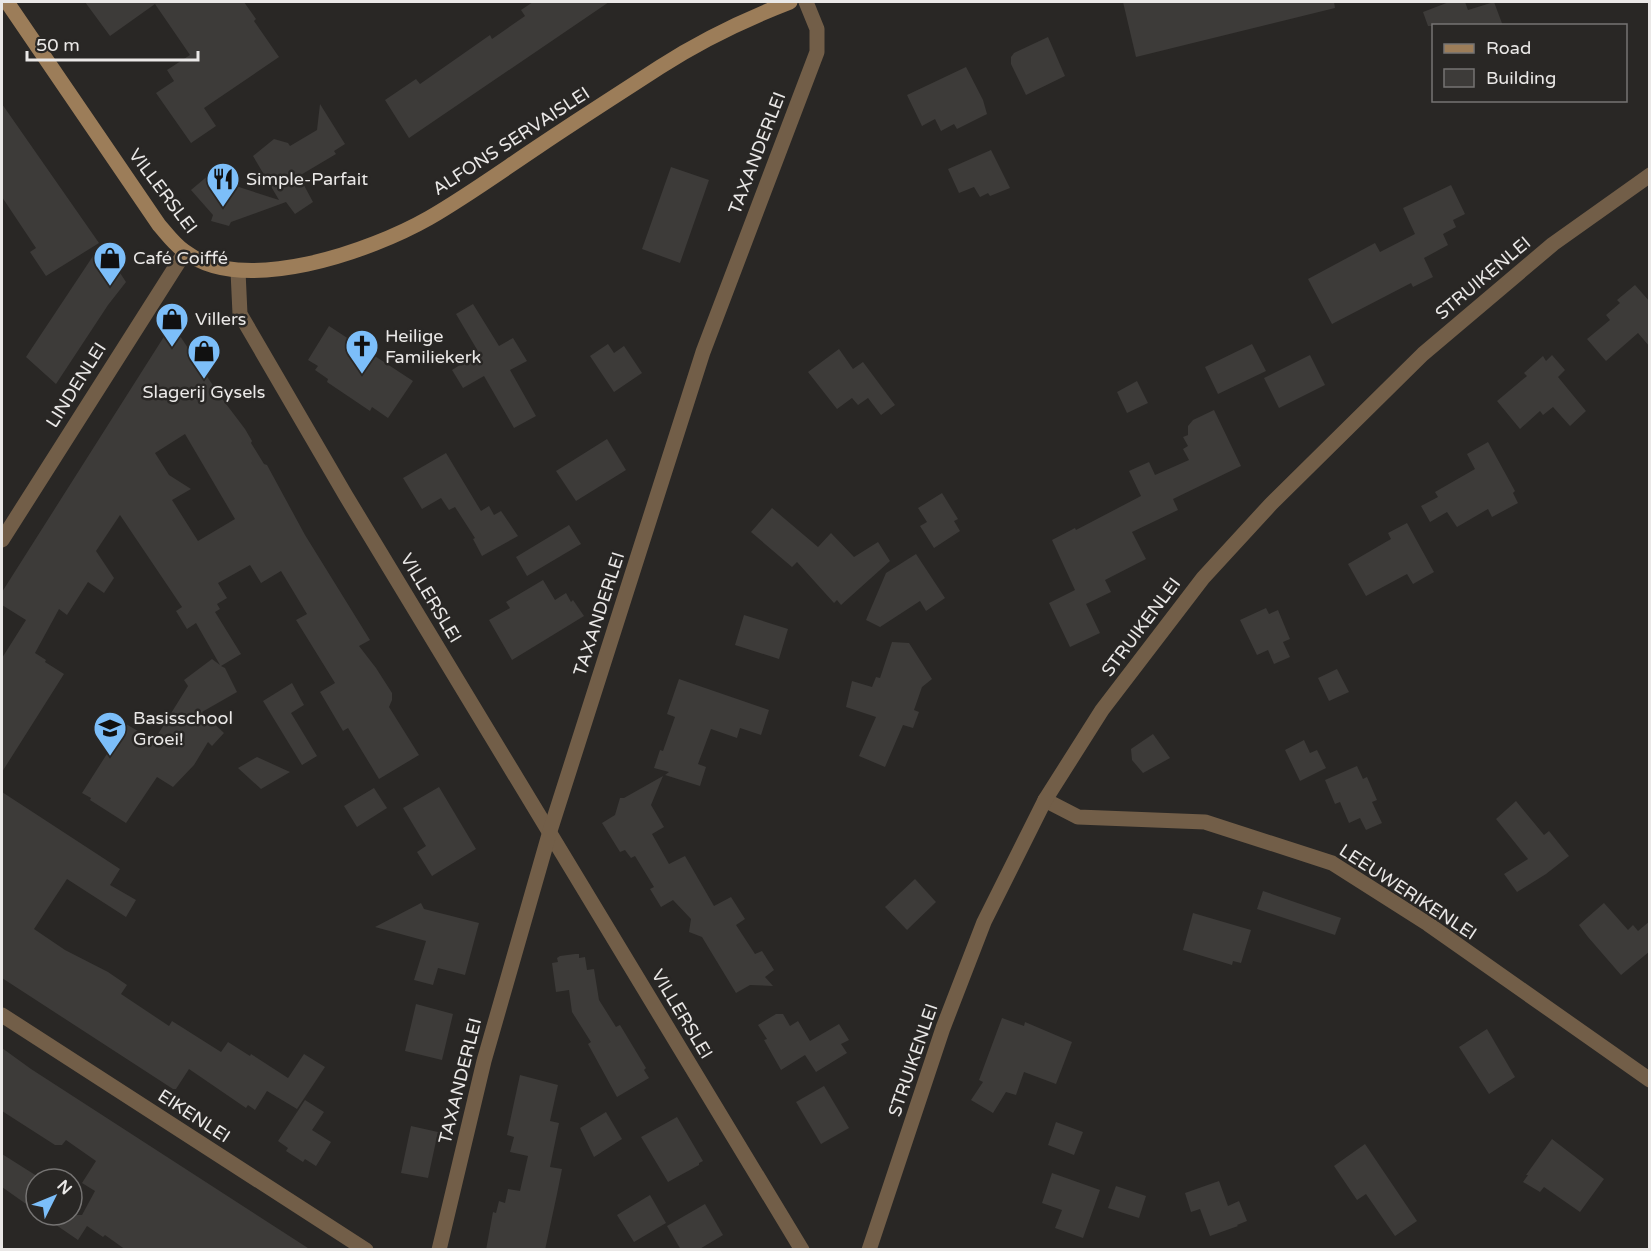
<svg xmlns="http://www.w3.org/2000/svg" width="1651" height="1251" viewBox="0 0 1651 1251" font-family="'Varela Round',sans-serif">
	<rect width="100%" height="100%" fill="#292725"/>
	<g fill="#3d3b39" fill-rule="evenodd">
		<path d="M85 2H244L256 19 254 21 279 57 204 108 216 126 191 143 156 93 174 81 167 70 190 55 155 4 110 36Z"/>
		<path d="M533 2H609L409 138 385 100 416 79 420 84 490 35 492 39 525 16 521 10Z"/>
		<path d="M1123 2H1334L1335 8 1136 57Z"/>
		<path d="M1449 2H1465L1468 10 1494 2 1503 26H1428L1423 12Z"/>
		<path d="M1048 37 1065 76 1026 95 1011 64V57L1014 53Z"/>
		<path d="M966 67 983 100 987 114 957 129 954 124 941 131 935 119 922 126 907 95Z"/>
		<path d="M2 104 99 243 46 276 30 252 36 248 2 197Z"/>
		<path d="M320 104 345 144 334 151 336 154 299 176 313 202 295 214 286 202 231 222 229 226 211 221 213 215 191 190 210 174 214 179 279 200 253 156 274 139 288 143 290 146 317 130Z"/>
		<path d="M991 150 1010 188 990 196 988 193 980 197 974 187 959 193 948 169Z"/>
		<path d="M671 167 709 180 680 263 642 249Z"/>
		<path d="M1451 185 1465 214 1453 220 1456 227 1443 234 1448 245 1424 258 1433 277 1413 287 1411 283 1332 324 1308 279 1375 243 1380 252 1415 234 1403 208Z"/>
		<path d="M101 244 126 282 108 305 56 384 26 357Z"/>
		<path d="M1635 285 1650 302V347L1638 333 1606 361 1587 339 1610 320 1606 315 1620 303 1617 300Z"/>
		<path d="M473 304 499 346 513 338 527 361 510 370 536 416 514 428 484 376 463 388 452 370 479 353 456 314Z"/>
		<path d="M172 324 220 396 245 429 252 441 251 443 264 464 267 465 305 535 370 640 359 646 376 668 392 693V700L389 707 419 755 379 779 348 728 343 731 320 692 335 683 296 620 307 614 281 571 261 583 250 565 218 583 227 598 217 604 220 609 215 612 241 654 221 666 225 668 237 692 202 712 224 733 212 746 208 742 194 765 173 787 157 777 126 823 90 800 91 798 82 793 126 724 148 737 150 736 155 739 188 686 184 680 212 659 220 665 196 623 187 629 176 611 182 607 120 515 96 551 114 578 104 593 88 582 67 615 59 609 35 653 46 660 45 662 64 674 2 772V658L26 620 2 605V592ZM185 434 235 519 198 541 172 500 191 489 169 475 155 453Z"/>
		<path d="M329 326 413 381 388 418 372 407 370 411 327 382 328 379 315 370 318 366 308 360Z"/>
		<path d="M608 344 614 353 624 346 642 373 614 392 590 356Z"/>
		<path d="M1252 344 1266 371 1218 394 1205 367Z"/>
		<path d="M839 349 853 369 863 362 895 405 881 415 868 398 858 405 852 398 837 409 808 372Z"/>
		<path d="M1310 355 1325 385 1279 408 1264 378Z"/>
		<path d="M1552 355 1565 370 1558 377 1586 411 1570 426 1553 407 1543 415 1540 411 1520 429 1497 401 1527 376 1524 373 1543 356 1546 361Z"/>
		<path d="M1137 381 1148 403 1127 413 1117 392Z"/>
		<path d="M1214 410 1241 466 1173 499 1178 510 1132 532 1146 559 1105 580 1111 592 1086 604 1100 633 1070 647 1049 603 1075 590 1052 540 1075 528 1076 530 1141 496 1129 471 1149 462 1155 475 1189 460 1183 449 1188 446 1183 437 1188 435V426L1193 420Z"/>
		<path d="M607 439 626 470 576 501 556 471Z"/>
		<path d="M1488 442 1515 491 1513 493 1518 503 1492 517 1488 509 1457 527 1447 512 1430 522 1421 506 1438 497 1435 492 1475 469 1467 454Z"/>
		<path d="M446 453 481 511 489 506 494 515 501 511 518 536 482 556 473 539 475 538 455 507 449 510 441 498 422 509 403 478Z"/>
		<path d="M942 493 958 519 954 521 960 531 934 548 920 526 927 522 918 508Z"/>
		<path d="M772 508 818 547 831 533 854 557 878 542 890 561 841 605 837 600 834 603 797 562 792 567 751 532Z"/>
		<path d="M1407 523 1434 572 1413 584 1407 574 1366 596 1348 564 1391 539 1388 533Z"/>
		<path d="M569 525 581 544 527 576 516 557Z"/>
		<path d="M916 554 945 598 926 611 920 601 880 627 866 620 886 573Z"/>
		<path d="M543 580 555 600 566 593 571 602 573 600 584 616 512 660 489 620 510 608 506 602Z"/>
		<path d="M1266 608 1269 614 1278 610 1290 639 1283 642 1290 657 1274 664 1268 650 1257 655 1240 620Z"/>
		<path d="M744 615 788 629 779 659 735 645Z"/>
		<path d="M892 642 909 643 932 679 922 687 914 710 919 712 913 728 903 725 885 767 859 756 876 717 846 707 852 681 872 687 876 677 880 678Z"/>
		<path d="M1337 669 1349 692 1329 701 1318 678Z"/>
		<path d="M679 679 769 710 761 735 740 728 737 738 711 729 698 764 706 767 700 786 665 775 669 772 654 768 660 750 663 751 675 717 667 714Z"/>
		<path d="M292 683 304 705 291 713 317 756 302 765 263 701Z"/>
		<path d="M1153 734 1170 758 1143 773 1132 760 1131 749Z"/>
		<path d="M1304 740 1310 753 1317 750 1326 768 1300 781 1285 750Z"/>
		<path d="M257 757 290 772 261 789 238 768Z"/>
		<path d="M1357 766 1363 779 1367 777 1377 800 1372 802 1382 823 1366 830 1360 818 1349 823 1340 802 1335 804 1325 780Z"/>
		<path d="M663 776 651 805 664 827 652 834 669 864 685 856 714 906 731 897 745 919 736 925 755 954 762 951 774 970 765 977 773 986 750 985 736 993 702 937 689 932 691 919 673 900 661 907 650 889 654 887 635 856 631 858 625 850 620 852 602 823 615 815 620 798H624Z"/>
		<path d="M439 787 476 849 432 876 417 852 426 846 403 808Z"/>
		<path d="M374 788 387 808 357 827 344 806Z"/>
		<path d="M2 792 120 869 110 885 136 900 126 917 67 879 34 929 65 950 108 972 127 985 121 994 169 1026 172 1021 221 1052 228 1042 250 1056 251 1054 288 1078 304 1054 325 1067 297 1109 267 1091 255 1110 248 1105 246 1108 189 1069 176 1089H173L2 978Z"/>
		<path d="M1516 801 1544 835 1549 831 1569 856 1546 874 1517 892 1504 874 1528 859 1496 819Z"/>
		<path d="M915 879 936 902 907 930 885 907Z"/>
		<path d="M1263 891 1341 918 1335 935 1257 909Z"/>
		<path d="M421 903 424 909 479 923 465 975 438 968 433 985 414 980 426 941 375 927Z"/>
		<path d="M1604 903 1628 930 1633 925 1638 931 1650 921V951L1621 975 1588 937 1579 925Z"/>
		<path d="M1193 913 1251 930 1241 963 1233 961 1232 965 1183 950Z"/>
		<path d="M575 954H579V958L585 957 587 970 594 969 599 1000 616 1027 620 1025 646 1068 644 1070 649 1078 617 1097 588 1044 591 1042 572 1012 569 990 556 992 552 963 558 962 557 958 560 956Z"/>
		<path d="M416 1004 453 1014 442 1060 405 1051Z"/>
		<path d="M776 1014H783L790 1026 798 1021 810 1041 839 1024 849 1040 841 1044 847 1053 816 1072 805 1055 781 1070 764 1040 767 1039 758 1025Z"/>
		<path d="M1002 1018 1024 1026 1025 1022 1072 1042 1056 1084 1024 1072 1016 1095 1006 1092 993 1113 971 1100 983 1082 979 1080Z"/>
		<path d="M1487 1029 1515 1077 1489 1094 1459 1047Z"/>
		<path d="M2 1048 31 1069 311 1250H126L105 1235 103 1237 87 1226 78 1240 59 1227 42 1215H82L95 1191 82 1183 96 1161 66 1140 62 1145H55L2 1111Z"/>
		<path d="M520 1075 558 1085 550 1121 559 1123 550 1167 562 1169 557 1194 545 1250H486L493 1212 496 1213 499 1201 505 1203 508 1189 520 1191 528 1156 510 1152 514 1137 507 1135Z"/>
		<path d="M824 1086 849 1128 821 1144 796 1102Z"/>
		<path d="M305 1100 324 1112 312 1130 331 1142 316 1166 305 1159 303 1162 286 1151 288 1148 278 1141Z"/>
		<path d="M606 1112 622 1139 594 1157 580 1128Z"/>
		<path d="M677 1117 703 1161 699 1163V1165L668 1182 641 1137Z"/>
		<path d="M1056 1122 1083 1132 1074 1155 1048 1145Z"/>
		<path d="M411 1126 438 1132 428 1178 401 1173Z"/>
		<path d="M1552 1139 1604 1179 1580 1212 1544 1187 1540 1192 1523 1182 1528 1175H1526Z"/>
		<path d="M1365 1144 1417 1221 1395 1236 1366 1194 1357 1200 1334 1166Z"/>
		<path d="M2 1154 40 1178 36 1179V1211L2 1187Z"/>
		<path d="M1052 1173 1100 1190 1083 1238 1055 1228 1062 1210 1042 1203Z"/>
		<path d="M1219 1181 1228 1206 1239 1201 1247 1221 1237 1225 1238 1226 1210 1236 1200 1209 1191 1212 1185 1193Z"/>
		<path d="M1116 1186 1146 1196 1139 1218 1108 1208Z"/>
		<path d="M650 1195 666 1223 634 1242 617 1215Z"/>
		<path d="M705 1204 723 1235 698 1250H681L667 1226Z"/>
	</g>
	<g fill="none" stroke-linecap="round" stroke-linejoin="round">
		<g stroke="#725e48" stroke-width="15">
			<path d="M238 271 240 314 346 496 802 1250"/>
			<path d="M2 540 185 252"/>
			<path d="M1045 800 1078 817 1205 822 1332 863 1428 924 1650 1080"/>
			<path d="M2 1015 366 1250"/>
			<path d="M439 1250 484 1061 550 831 703 352 817 52V29L806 2"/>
			<path d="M869 1250 943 1028 984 922 1045 800 1102 710 1203 578 1271 504 1423 354 1553 244 1650 175"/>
		</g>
		<path stroke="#9c7d59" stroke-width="15" d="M7 2 159 225C167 234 174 244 184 251 243 297 371 251 429 218 467 196 503 170 539 146 579 119 620 93 660 67 700 41 746 19 790 2"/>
	</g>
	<defs>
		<g id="restaurant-pin" transform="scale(1.725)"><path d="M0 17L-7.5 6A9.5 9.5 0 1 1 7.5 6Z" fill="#7cbef9" stroke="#292725"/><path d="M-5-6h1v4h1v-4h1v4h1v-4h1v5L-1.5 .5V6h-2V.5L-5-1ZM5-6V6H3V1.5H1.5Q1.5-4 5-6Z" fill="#111"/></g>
		<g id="shop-pin" transform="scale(1.725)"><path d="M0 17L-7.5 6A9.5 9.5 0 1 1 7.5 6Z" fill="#7cbef9" stroke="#292725"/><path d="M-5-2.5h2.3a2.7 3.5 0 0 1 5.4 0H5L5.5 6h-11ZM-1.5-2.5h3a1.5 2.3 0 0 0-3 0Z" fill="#111"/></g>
		<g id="church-pin" transform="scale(1.725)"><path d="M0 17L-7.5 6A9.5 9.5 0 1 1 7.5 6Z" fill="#7cbef9" stroke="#292725"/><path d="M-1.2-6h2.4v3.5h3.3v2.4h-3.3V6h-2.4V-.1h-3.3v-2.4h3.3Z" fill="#111"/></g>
		<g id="school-pin" transform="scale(1.725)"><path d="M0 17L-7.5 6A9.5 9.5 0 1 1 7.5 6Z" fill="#7cbef9" stroke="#292725"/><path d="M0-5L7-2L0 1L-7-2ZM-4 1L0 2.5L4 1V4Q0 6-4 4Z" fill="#111"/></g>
	</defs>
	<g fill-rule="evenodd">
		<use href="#restaurant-pin" x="223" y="179"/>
		<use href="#shop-pin" x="110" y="258"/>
		<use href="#shop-pin" x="172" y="319"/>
		<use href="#church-pin" x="362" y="346"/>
		<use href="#shop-pin" x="204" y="351"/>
		<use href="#school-pin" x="110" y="728"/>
	</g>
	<g text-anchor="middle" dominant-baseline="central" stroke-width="5" stroke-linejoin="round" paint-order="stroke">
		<g font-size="18" fill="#eae8e7" stroke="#292725">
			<text transform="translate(511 141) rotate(-33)">ALFONS SERVAISLEI</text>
			<text transform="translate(757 153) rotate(-69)">TAXANDERLEI</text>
			<text transform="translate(163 191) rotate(53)">VILLERSLEI</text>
			<text transform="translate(1483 278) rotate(-40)">STRUIKENLEI</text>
			<text transform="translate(76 385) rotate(-58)">LINDENLEI</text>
			<text transform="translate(431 598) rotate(59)">VILLERSLEI</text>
			<text transform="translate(599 614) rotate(-72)">TAXANDERLEI</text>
			<text transform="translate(1141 627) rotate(-53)">STRUIKENLEI</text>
			<text transform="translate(1408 892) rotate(33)">LEEUWERIKENLEI</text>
			<text transform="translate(682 1014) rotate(59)">VILLERSLEI</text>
			<text transform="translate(913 1060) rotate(-71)">STRUIKENLEI</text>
			<text transform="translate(460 1081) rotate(-76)">TAXANDERLEI</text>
			<text transform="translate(194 1116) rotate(33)">EIKENLEI</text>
		</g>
		<g font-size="18" fill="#eae8e7" stroke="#292725" text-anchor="start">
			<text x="246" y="179">Simple-Parfait</text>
			<text x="133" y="258">Café Coiffé</text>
			<text x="195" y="319">Villers</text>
			<text x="385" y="336">Heilige<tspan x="385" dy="21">Familiekerk</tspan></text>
			<text x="204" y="392" text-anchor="middle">Slagerij Gysels</text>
			<text x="133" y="718">Basisschool<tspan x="133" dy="21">Groei!</tspan></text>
		</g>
	</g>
	<rect width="1651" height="1251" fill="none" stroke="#eae8e7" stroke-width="6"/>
	<rect x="1432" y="24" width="195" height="78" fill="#292725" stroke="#767473" stroke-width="1.5"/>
	<rect x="1444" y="44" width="30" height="9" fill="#9c7d59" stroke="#767473" stroke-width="1.5"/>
	<text x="1486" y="54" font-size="18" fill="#eae8e7">Road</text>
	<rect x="1444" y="69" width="30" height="18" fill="#3d3b39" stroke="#767473" stroke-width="1.5"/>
	<text x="1486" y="84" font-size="18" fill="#eae8e7">Building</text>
	<g transform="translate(54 1197) rotate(47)"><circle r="28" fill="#292725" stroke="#767473" stroke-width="1.5"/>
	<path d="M0-4.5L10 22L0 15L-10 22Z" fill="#7cbef9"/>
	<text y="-9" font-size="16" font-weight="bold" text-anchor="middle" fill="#eae8e7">N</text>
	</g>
	<path d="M27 51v9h171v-9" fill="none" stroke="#eae8e7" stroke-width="3"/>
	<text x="36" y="51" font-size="18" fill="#eae8e7" stroke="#292725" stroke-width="4.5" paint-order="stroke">50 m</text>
</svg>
